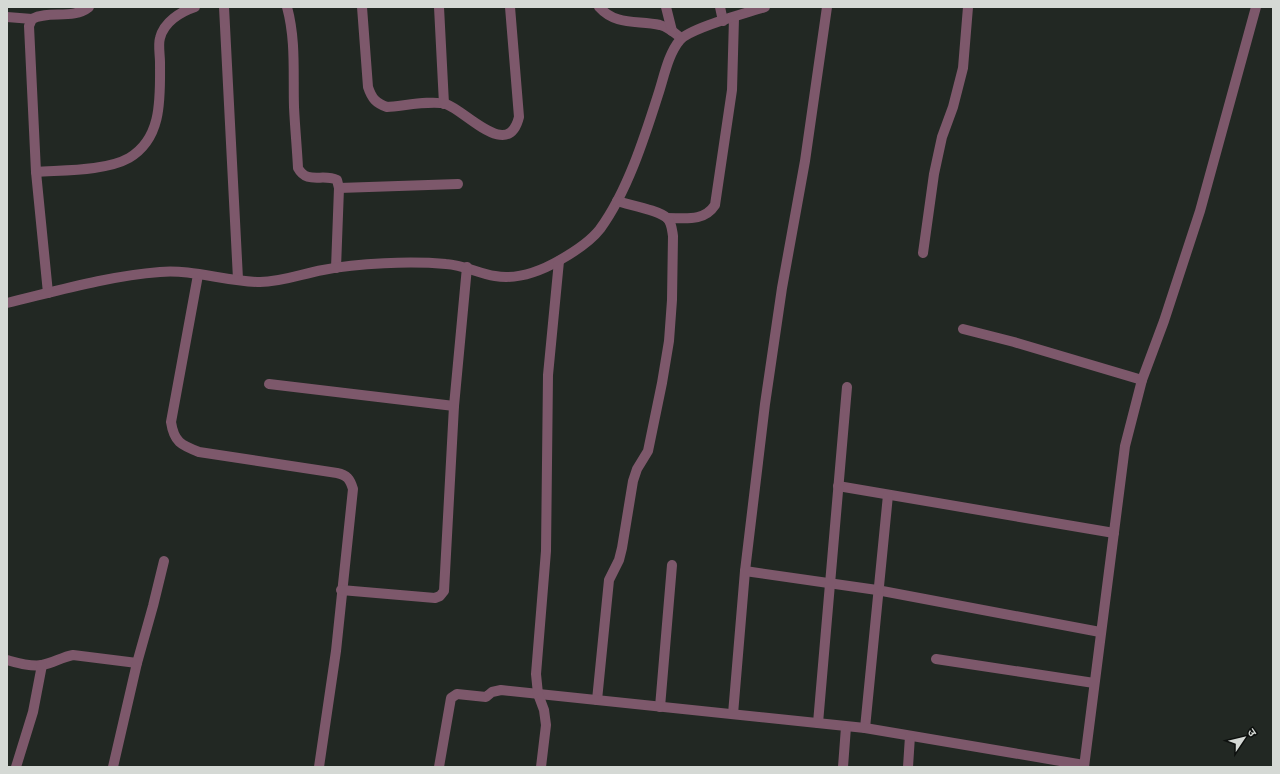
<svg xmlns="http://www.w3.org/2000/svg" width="1280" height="774" viewBox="0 0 1280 774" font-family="Karla,'Noto Sans Devanagari',sans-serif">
	<rect width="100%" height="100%" fill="#222823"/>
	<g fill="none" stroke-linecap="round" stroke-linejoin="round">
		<g stroke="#7d586b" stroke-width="10">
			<path d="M224 7 238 279"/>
			<path d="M287 7C296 40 293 73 294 107 295 128 297 148 298 168 307 185 323 173 337 180L339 188 336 268"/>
			<path d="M362 7 368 87C372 99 376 103 387 107 403 106 432 100 446 104 466 111 508 161 519 117L510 7"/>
			<path d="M439 7 444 104"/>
			<path d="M599 7C616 26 637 20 660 25 668 27 675 33 681 38"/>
			<path d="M666 7 672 31"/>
			<path d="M720 7 723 21"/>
			<path d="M7 17 32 19"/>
			<path d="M36 172C63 170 106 171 129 158 163 138 160 97 160 62 160 55 158 45 160 38 164 22 180 12 195 7"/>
			<path d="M339 188 458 184"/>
			<path d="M667 218C685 218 704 222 715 205L732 90 734 18"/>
			<path d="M923 253 934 174 942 137 953 107 963 68 968 7"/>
			<path d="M198 275 171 422C174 442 181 445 199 452L337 473C347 475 350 479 353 489L336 651 319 767"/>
			<path d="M48 293 36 172 29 26 32 19C49 10 73 20 89 7"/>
			<path d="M7 303C57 291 108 276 160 272 193 269 227 282 260 282 282 282 301 274 323 270 358 263 410 261 446 264 463 265 478 273 495 276 518 280 541 271 560 260 574 252 590 242 600 229 627 192 644 139 658 95 664 77 668 54 680 40 690 28 747 13 765 7"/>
			<path d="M963 329 1014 342 1142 380"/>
			<path d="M269 384 454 406"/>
			<path d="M838 486 1114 533"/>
			<path d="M745 571 877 590 1100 632"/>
			<path d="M341 590 435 598 440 596 444 591 454 406 467 267"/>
			<path d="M936 659 1094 683"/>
			<path d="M7 660C18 663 31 667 42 665 53 663 62 657 73 655L137 663"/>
			<path d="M597 700 609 580 619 560 622 548 633 481 637 469 648 451 662 383 669 341 672 300 673 236C672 230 672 223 667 218 659 210 629 205 617 201"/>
			<path d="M660 707 672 565"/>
			<path d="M733 714 745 571 765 404 782 288 805 161 827 7"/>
			<path d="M818 723 847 387"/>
			<path d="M865 728 888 495"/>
			<path d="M16 767 33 712 42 665"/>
			<path d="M113 767 137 663 153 606 164 561"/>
			<path d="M439 767 451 698 457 694 486 697 492 692 501 690 865 728 1084 765"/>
			<path d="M541 767 546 725 544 710 538 694 536 674 546 551 548 375 559 261"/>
			<path d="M843 767 846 727"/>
			<path d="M908 767 910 736"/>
			<path d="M1084 767 1125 446 1142 380 1164 321 1200 211 1256 7"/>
		</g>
	</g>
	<rect width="1280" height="774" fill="none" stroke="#d5d9d5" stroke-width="16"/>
	<g transform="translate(1244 738) rotate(55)" stroke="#0d100e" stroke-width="3" paint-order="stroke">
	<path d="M0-3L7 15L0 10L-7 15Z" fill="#d5d9d5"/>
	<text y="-6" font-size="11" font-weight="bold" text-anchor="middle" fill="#d5d9d5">उ</text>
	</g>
</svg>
